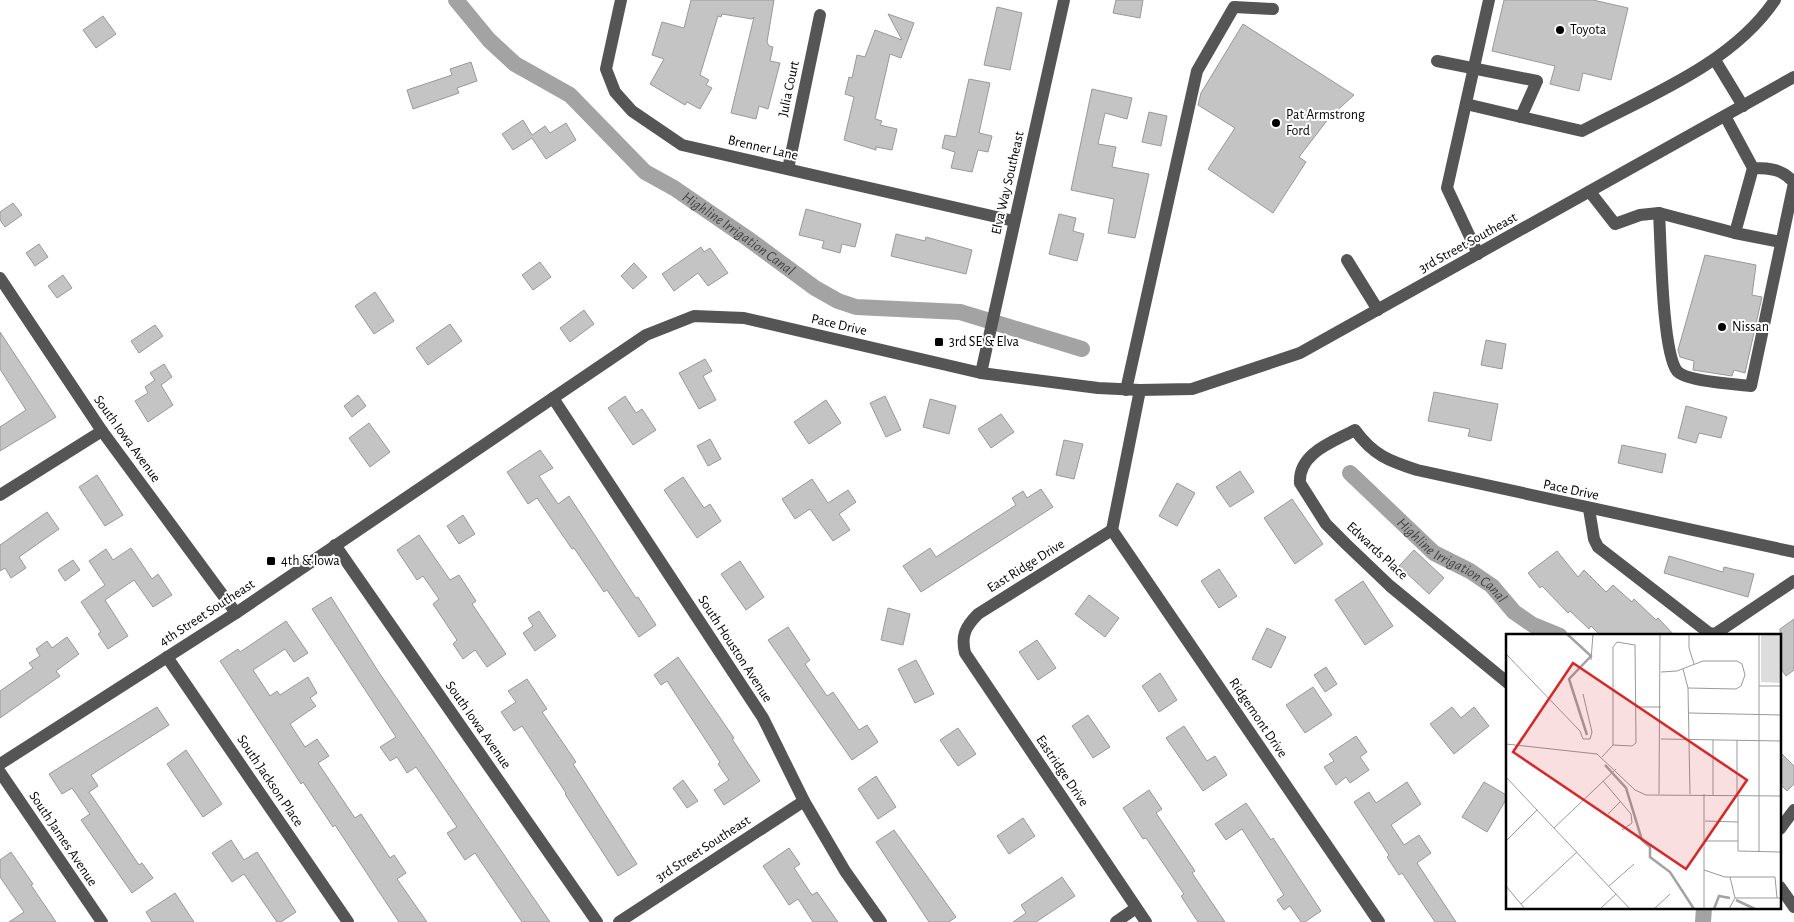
<svg xmlns="http://www.w3.org/2000/svg" width="1794" height="922" viewBox="0 0 1794 922" font-family="'Alegreya Sans',sans-serif">
	<rect width="100%" height="100%" fill="#fff"/>
	<g fill="none" stroke-linecap="round" stroke-linejoin="round">
		<g stroke="#a3a3a3" stroke-width="16">
			<path id="s1" d="M456 0 489 40 515 64 570 95 645 172 674 188 747 238 815 288 838 301 856 307 960 312 1082 349"/>
			<path id="s2" d="M1350 473 1434 553 1470 571 1492 586 1514 612 1533 625 1560 636"/>
			<path d="M1703 922 1704 908"/>
		</g>
	</g>
	<g fill="#c4c4c4" stroke="#999">
		<path d="M691 0H774L767 42 769 46 773 47 770 61 780 63 768 109 759 106 756 119 731 113 754 17 752 19 722 14 721 17 718 16 700 75 709 80 706 85 712 88 700 109 687 102 685 105 650 84 664 59 652 55 662 22 684 28Z"/>
		<path d="M1116 0H1143L1140 18 1113 13Z"/>
		<path d="M1504 0H1593L1628 8 1611 80 1583 73 1579 91 1550 84 1555 66 1492 51Z"/>
		<path d="M997 7 1022 13 1010 70 984 65Z"/>
		<path d="M888 14 914 23 901 58 890 54 875 119 882 121 880 125 897 129 892 150 876 147V150L844 140 854 97 845 94 849 77 852 78 857 55 865 57 875 30 902 40Z"/>
		<path d="M103 16 116 34 96 48 83 30Z"/>
		<path d="M1243 24 1354 95 1329 118 1299 157 1306 162 1273 213 1208 169 1235 128 1198 105 1201 93Z"/>
		<path d="M471 62 477 81 457 88 459 93 413 109 407 90 452 75 450 69Z"/>
		<path d="M969 79 990 83 979 133 992 136 988 152 978 150 972 172 951 168 955 152 942 148 945 135 956 137Z"/>
		<path d="M1092 89 1132 98 1127 119 1105 113 1098 144 1116 147 1112 167 1149 174 1135 238 1108 233 1114 199 1071 190Z"/>
		<path d="M1149 112 1167 116 1161 146 1142 142Z"/>
		<path d="M523 120 532 135 545 126 550 133 566 123 576 140 546 159 532 138 513 150 502 134Z"/>
		<path d="M13 203 22 215 5 227 0 220V212Z"/>
		<path d="M806 209 861 224 855 247 842 244 840 253 822 248 824 241 799 235Z"/>
		<path d="M1059 214 1076 218 1073 231 1084 234 1077 261 1049 254Z"/>
		<path d="M896 234 925 241 926 237 972 250 966 274 891 256Z"/>
		<path d="M39 244 48 257 35 266 26 253Z"/>
		<path d="M701 247 704 252 710 248 728 273 708 286 698 273 674 291 662 274Z"/>
		<path d="M1705 255 1756 265 1752 295 1762 297 1745 373 1734 370 1732 376 1693 370 1694 361 1680 357 1678 350Z"/>
		<path d="M540 262 551 277 533 290 522 275Z"/>
		<path d="M634 263 647 277 633 289 621 276Z"/>
		<path d="M63 275 72 288 57 298 48 286Z"/>
		<path d="M375 292 394 321 374 334 355 306Z"/>
		<path d="M584 310 594 324 570 342 560 328Z"/>
		<path d="M450 324 462 341 428 365 416 348Z"/>
		<path d="M155 325 163 336 139 353 131 341Z"/>
		<path d="M0 332 56 417 0 451V427L26 410 0 369Z"/>
		<path d="M1486 340 1506 344 1502 369 1481 365Z"/>
		<path d="M705 359 712 371 703 376 716 400 699 409 679 373Z"/>
		<path d="M164 364 172 377 161 385 173 405 148 422 135 401 148 393 145 387 155 380 150 373Z"/>
		<path d="M1434 392 1498 404 1491 441 1468 436 1470 429 1428 421Z"/>
		<path d="M358 395 366 406 352 417 344 406Z"/>
		<path d="M625 396 636 413 642 409 656 430 633 445 608 408Z"/>
		<path d="M885 396 901 430 886 437 870 403Z"/>
		<path d="M930 399 956 406 949 434 923 427Z"/>
		<path d="M826 400 841 423 809 444 794 422Z"/>
		<path d="M1686 406 1727 417 1721 438 1699 433 1696 443 1678 438Z"/>
		<path d="M1001 414 1014 432 991 448 978 429Z"/>
		<path d="M369 423 390 452 370 467 349 438Z"/>
		<path d="M710 439 721 459 708 466 697 446Z"/>
		<path d="M1064 440 1083 444 1074 479 1056 475Z"/>
		<path d="M1622 445 1666 454 1662 473 1618 463Z"/>
		<path d="M540 450 553 468 539 476 558 504 569 496 636 598 638 597 656 625 639 637 607 590 604 592 574 548 572 549 537 498 528 504 507 472Z"/>
		<path d="M1240 471 1254 492 1230 507 1216 487Z"/>
		<path d="M97 475 123 515 105 526 79 487Z"/>
		<path d="M683 477 704 508 710 504 721 521 697 538 664 490Z"/>
		<path d="M812 479 828 503 848 490 856 502 839 514 850 530 833 541 810 509 795 519 782 499Z"/>
		<path d="M1177 483 1195 493 1177 526 1159 516Z"/>
		<path d="M1041 489 1053 507 921 592 903 566 930 548 936 557 1016 505 1012 498 1023 491 1027 498Z"/>
		<path d="M1292 499 1323 544 1295 564 1264 518Z"/>
		<path d="M47 512 59 529 19 557 26 568 11 578 5 568 0 571V545Z"/>
		<path d="M463 515 475 534 459 544 447 526Z"/>
		<path d="M419 535 450 580 459 575 476 601 472 604 506 654 487 667 475 650 463 659 453 644 457 640 433 604 439 599 423 576 417 580 397 550Z"/>
		<path d="M131 548 152 579 158 574 172 595 153 607 134 580 105 600 128 636 108 649 98 634 101 632 81 602 105 585 89 561 106 549 113 560Z"/>
		<path d="M1414 550 1444 578 1429 594 1399 566Z"/>
		<path d="M1557 551 1578 577 1584 570 1606 592 1613 585 1632 602 1634 599 1656 620 1658 618 1675 636H1601L1591 626 1589 629 1570 611 1568 613 1542 586 1540 588 1528 573Z"/>
		<path d="M1669 556 1723 572 1724 567 1754 574 1748 597 1664 573Z"/>
		<path d="M73 560 80 570 65 581 58 570Z"/>
		<path d="M740 561 764 597 746 610 721 574Z"/>
		<path d="M1219 569 1237 596 1219 608 1201 581Z"/>
		<path d="M1363 581 1393 626 1365 645 1335 600Z"/>
		<path d="M1089 595 1119 618 1105 637 1075 614Z"/>
		<path d="M331 597 378 671 550 922H522L475 853 465 860 447 833 457 827 416 767 407 773 397 757 390 761 380 747 396 737 312 609Z"/>
		<path d="M888 608 910 614 903 645 881 640Z"/>
		<path d="M539 611 556 636 535 651 523 633 533 626 528 618Z"/>
		<path d="M1794 619V670L1786 676 1780 667V629Z"/>
		<path d="M286 621 308 653 294 662 285 649 253 670 270 696 277 691 280 695 308 677 317 693 310 698 316 706 290 724 305 747 317 739 329 756 318 763 355 818 361 814 390 858 394 855 406 873 397 879 427 922H399L335 825 333 827 303 782 301 784 220 661 238 649 240 652Z"/>
		<path d="M788 627 810 660 805 664 827 696 833 692 859 730 867 725 878 742 852 760 768 640Z"/>
		<path d="M1267 628 1286 637 1271 668 1252 659Z"/>
		<path d="M67 637 79 654 56 671 60 676 0 718V691L33 668 29 663 40 656 36 649 47 641 52 648Z"/>
		<path d="M1037 640 1056 668 1038 680 1019 652Z"/>
		<path d="M678 657 734 738 732 739 760 781 724 805 714 790 729 780 718 764 720 762 667 681 661 685 654 675Z"/>
		<path d="M916 660 934 694 915 703 898 669Z"/>
		<path d="M1326 667 1337 684 1325 692 1314 675Z"/>
		<path d="M1160 673 1177 700 1159 712 1142 686Z"/>
		<path d="M527 679 547 709 542 712 576 762 573 764 637 864 618 876 565 794 566 793 522 726 514 731 501 712 516 702 508 691Z"/>
		<path d="M1313 687 1332 715 1305 733 1286 705Z"/>
		<path d="M157 707 169 725 91 775 98 786 89 792 139 865 142 863 153 878 132 893 81 820 90 814 72 788 62 794 49 774Z"/>
		<path d="M1452 707 1461 718 1474 707 1489 726 1454 754 1430 724Z"/>
		<path d="M1088 715 1110 747 1093 758 1072 726Z"/>
		<path d="M1184 726 1207 761 1215 756 1227 775 1203 791 1166 738Z"/>
		<path d="M958 728 976 754 958 766 940 740Z"/>
		<path d="M1356 736 1367 752 1360 757 1369 770 1350 783 1346 777 1336 785 1324 767 1334 761 1329 754Z"/>
		<path d="M186 750 222 804 203 817 167 764Z"/>
		<path d="M1780 752 1794 766V784L1787 791 1780 784Z"/>
		<path d="M876 776 896 807 878 819 858 789Z"/>
		<path d="M683 780 698 801 687 808 673 788Z"/>
		<path d="M1407 782 1421 804 1391 825 1404 845 1419 835 1431 853 1417 863 1456 922H1435L1402 873 1399 875 1387 857 1389 855 1354 802 1369 792 1376 803Z"/>
		<path d="M1484 782 1508 796 1487 832 1462 817Z"/>
		<path d="M1149 790 1162 809 1156 813 1195 871 1192 873 1225 922H1198L1181 896 1184 894 1146 838 1143 839 1123 808Z"/>
		<path d="M1246 803 1271 840 1273 838 1321 911 1305 922H1301L1290 906 1284 910 1277 900 1284 895 1242 829 1226 840 1215 824Z"/>
		<path d="M1023 818 1035 836 1009 854 997 836Z"/>
		<path d="M894 830 956 917 949 922H929L876 842Z"/>
		<path d="M231 840 244 860 257 852 296 912 281 922H277L244 874 232 882 212 853Z"/>
		<path d="M789 848 800 864 794 868 812 895 817 892 838 922H813L798 899 789 905 763 866Z"/>
		<path d="M11 852 33 884 31 885 56 922H9L24 912 0 877V860Z"/>
		<path d="M1062 877 1075 896 1036 922H1013L1026 913 1021 905Z"/>
		<path d="M175 893 194 922H152L146 912Z"/>
	</g>
	<g fill="none" stroke-linecap="round" stroke-linejoin="round">
		<g stroke="#555" stroke-width="12">
			<path d="M621 0 606 69 615 92 632 111 682 145 1014 221"/>
			<path d="M1715 60 1743 106"/>
			<path d="M1437 61 1537 81 1521 117 1582 131C1648 96 1732 64 1775 0"/>
			<path d="M1466 104 1521 117"/>
			<path d="M1753 168 1735 233 1781 242"/>
			<path d="M788 169 820 15"/>
			<path d="M1590 192 1615 224 1640 215 1659 213C1661 244 1662 351 1677 371 1687 382 1736 384 1751 386L1794 183C1783 169 1770 168 1753 168L1725 116"/>
			<path d="M1659 213 1735 233"/>
			<path d="M1478 254 1447 188 1489 0"/>
			<path d="M1347 260 1378 310"/>
			<path d="M0 278 102 431 236 613"/>
			<path d="M981 373 1064 0"/>
			<path d="M1126 390 1197 71 1234 7 1273 9"/>
			<path d="M553 398 763 718 804 801 845 871 881 922"/>
			<path d="M0 495 102 431"/>
			<path d="M1589 509 1594 539 1598 547 1709 633 1715 634 1794 581"/>
			<path d="M1112 530 978 614C965 627 961 636 965 653L1146 922"/>
			<path d="M1112 530 1379 922"/>
			<path d="M1112 530 1140 390"/>
			<path d="M335 545 597 922"/>
			<path d="M167 657 348 922"/>
			<path d="M1508 683 1390 586 1346 544 1326 524 1300 483C1298 453 1333 442 1355 430 1373 455 1389 461 1417 470L1794 552"/>
			<path d="M0 764 236 613 646 335 694 316 744 318 981 373 1098 388 1140 390 1192 389 1300 353 1794 77"/>
			<path d="M0 772 102 922"/>
			<path d="M1780 829 1794 810"/>
			<path d="M1780 887 1794 907"/>
			<path d="M619 922 804 801"/>
			<path d="M1116 922 1136 908"/>
		</g>
	</g>
	<g fill="#000" stroke="#fff" stroke-width="2">
		<circle cx="1560" cy="30" r="5"/>
		<circle cx="1276" cy="123" r="5"/>
		<circle cx="1722" cy="327" r="5"/>
		<rect x="934" y="337" width="10" height="10" rx="2.5"/>
		<rect x="266" y="556" width="10" height="10" rx="2.5"/>
	</g>
	<g text-anchor="middle" dominant-baseline="central" stroke-width="4" stroke-linejoin="round" paint-order="stroke">
		<g font-size="14" fill="#000" stroke="#fff" text-anchor="start">
			<text x="1570" y="30">Toyota</text>
			<text x="1286" y="115">Pat Armstrong<tspan x="1286" dy="16">Ford</tspan></text>
			<text x="1732" y="327">Nissan</text>
			<text x="949" y="342">3rd SE &amp; Elva</text>
			<text x="281" y="561">4th &amp; Iowa</text>
		</g>
		<g font-size="14" fill="#000" stroke="#fff">
			<text transform="translate(789 89) rotate(-78)">Julia Court</text>
			<text transform="translate(763 148) rotate(13)">Brenner Lane</text>
			<text transform="translate(1008 183) rotate(-77)">Elva Way Southeast</text>
			<text transform="translate(1468 243) rotate(-29)">3rd Street Southeast</text>
			<text transform="translate(839 325) rotate(13)">Pace Drive</text>
			<text transform="translate(127 439) rotate(54)">South Iowa Avenue</text>
			<text transform="translate(1571 490) rotate(12)">Pace Drive</text>
			<text transform="translate(1377 551) rotate(43)">Edwards Place</text>
			<text transform="translate(1026 566) rotate(-32)">East Ridge Drive</text>
			<text transform="translate(207 613) rotate(-33)">4th Street Southeast</text>
			<text transform="translate(735 649) rotate(57)">South Houston Avenue</text>
			<text transform="translate(1258 718) rotate(56)">Ridgemont Drive</text>
			<text transform="translate(478 725) rotate(55)">South Iowa Avenue</text>
			<text transform="translate(1062 771) rotate(56)">Eastridge Drive</text>
			<text transform="translate(270 781) rotate(56)">South Jackson Place</text>
			<text transform="translate(63 839) rotate(56)">South James Avenue</text>
			<text transform="translate(703 849) rotate(-33)">3rd Street Southeast</text>
		</g>
		<g font-size="15" font-style="italic" fill="#444" stroke="#fff">
			<text stroke="none"><textPath href="#s1" startOffset="370">Highline Irrigation Canal</textPath></text>
			<text stroke="none"><textPath href="#s2" startOffset="135">Highline Irrigation Canal</textPath></text>
		</g>
	</g>
	<g transform="translate(1506 634)">
		<rect width="275" height="275" fill="#fff"/>
		<path d="M255 0H275V49L255 48Z" fill="#dcdcdc"/>
		<path fill="none" stroke="#a3a3a3" stroke-width="2.5" d="M61 0 85 22 63 45 81 101M99 131 120 154 136 206 144 213V223L164 238 188 275M230 266 249 275M208 275 213 262 224 264"/>
		<path fill="none" stroke="#999" stroke-width="1" d="M183 0V14L188 30M111 8 129 11 130 109 126 112 107 111V13ZM0 20 74 97 77 105H84L86 98 77 60M85 26 87 0M177 35 182 54 184 160M155 38 171 37 197 27H231L236 30 239 41M253 52H275M182 54 230 55 235 52 239 41M130 73H155M183 79 275 81M155 105 275 107M207 106V161M231 106V161M0 110 91 120 129 156 140 161 275 162M96 123 107 111M275 129V148M0 143 124 275M97 147 125 180 126 189 116 196M153 160 154 0M198 160V275M232 161V217L275 218M102 180 115 167M199 187 232 188M48 194 110 135M0 207 31 176M199 207H232M253 218V0M198 236 219 243H269L271 264M0 252 19 275M103 252 128 230M229 264H275M15 270 71 218M94 275 110 260M148 275 164 260M223 275 229 264 224 243"/>
		<path fill="#d62828" fill-opacity="0.15" stroke="#d62828" stroke-width="2.5" d="M67 29 241 146 180 235 7 118Z"/>
		<rect width="275" height="275" fill="none" stroke="#000" stroke-width="2.5"/>
	</g>
</svg>
